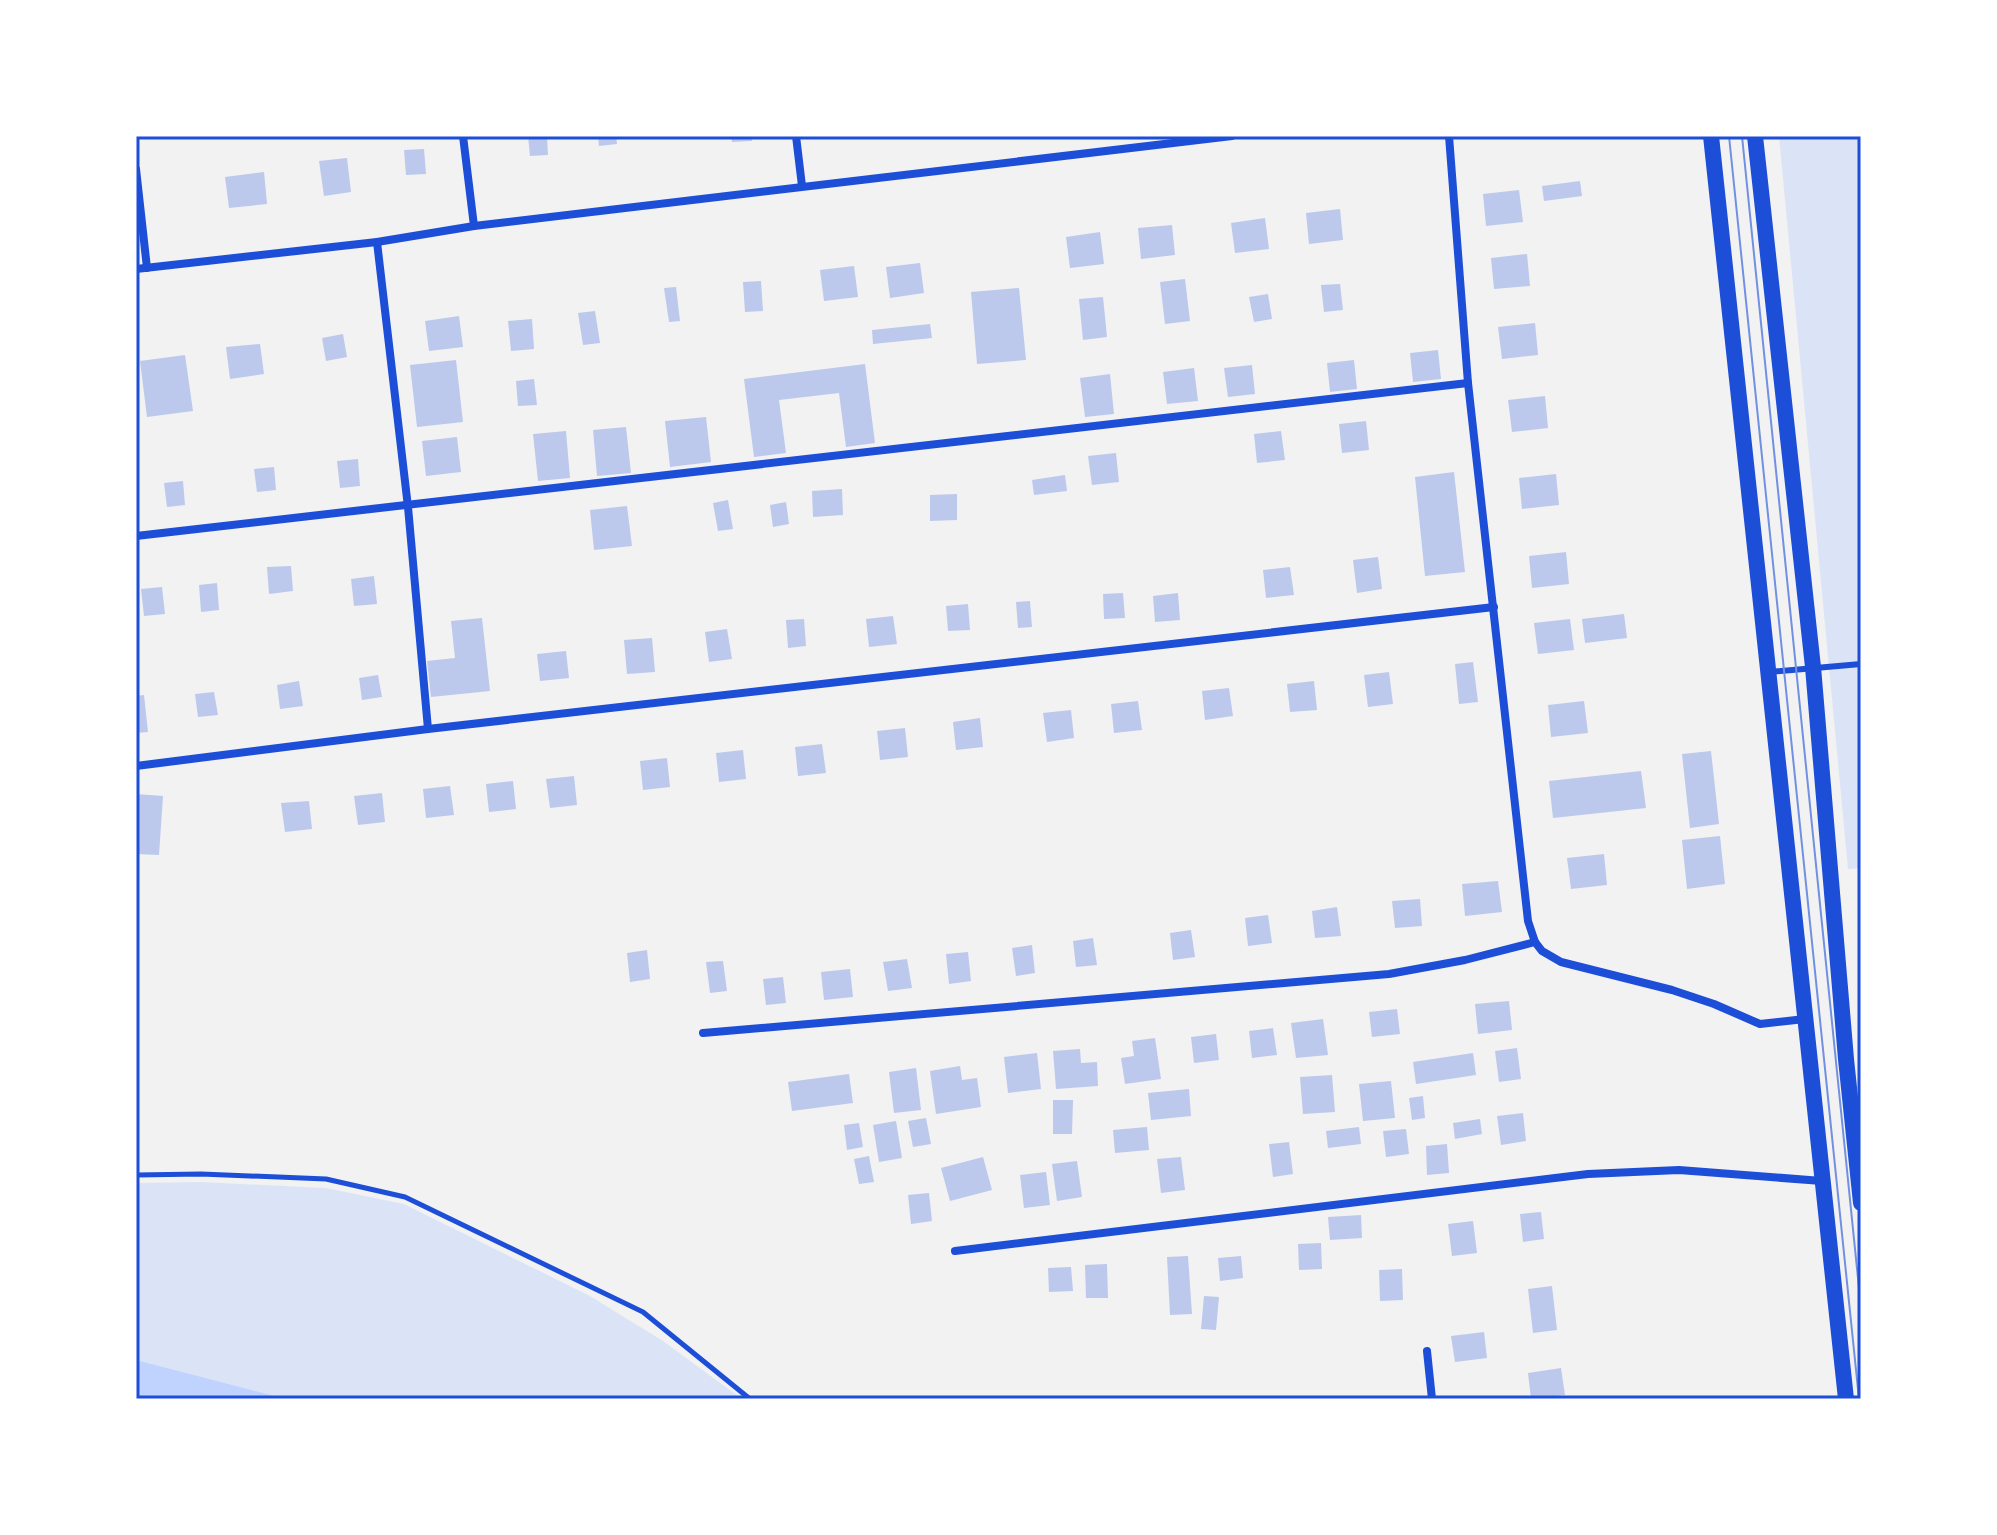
<svg xmlns="http://www.w3.org/2000/svg" width="1997" height="1535" viewBox="0 0 1997 1535" font-family="'Golos Text',sans-serif">
	<rect width="100%" height="100%" fill="#f2f2f2"/>
	<g fill="#dbe4f7">
		<path d="M1779 136H1861V868L1848 869Z"/>
		<path d="M201 1182 326 1188 404 1204 590 1296 663 1341 742 1399H136V1183Z"/>
	</g>
	<path fill="#bfd3fe" d="M136 1360 286 1399H136Z"/>
	<g fill="#bdc9ec">
		<path d="M528 136H547L548 155 530 156Z"/>
		<path d="M598 136H616L617 144 599 146Z"/>
		<path d="M731 136H752V141L732 142Z"/>
		<path d="M424 149 426 174 406 175 404 150Z"/>
		<path d="M347 158 351 192 324 196 319 161Z"/>
		<path d="M264 172 267 204 229 208 225 177Z"/>
		<path d="M1580 181 1582 196 1544 201 1542 186Z"/>
		<path d="M1519 190 1523 222 1486 226 1483 194Z"/>
		<path d="M1340 209 1343 240 1309 244 1306 213Z"/>
		<path d="M1265 218 1269 249 1235 253 1231 223Z"/>
		<path d="M1172 225 1175 255 1141 259 1138 228Z"/>
		<path d="M1100 232 1104 264 1070 268 1066 237Z"/>
		<path d="M1527 254 1530 286 1494 289 1491 258Z"/>
		<path d="M920 263 924 293 890 298 886 267Z"/>
		<path d="M854 266 858 297 824 301 820 270Z"/>
		<path d="M1185 279 1190 321 1165 324 1160 282Z"/>
		<path d="M761 281 763 311 745 312 743 282Z"/>
		<path d="M1340 284 1343 310 1324 312 1321 285Z"/>
		<path d="M676 287 680 321 669 322 664 288Z"/>
		<path d="M1019 288 1026 360 977 364 971 292Z"/>
		<path d="M1268 294 1272 319 1254 322 1249 297Z"/>
		<path d="M1103 297 1107 337 1083 340 1079 299Z"/>
		<path d="M595 311 600 343 583 345 578 313Z"/>
		<path d="M459 316 463 347 429 351 425 321Z"/>
		<path d="M532 319 534 349 511 351 508 321Z"/>
		<path d="M1535 323 1538 355 1502 359 1498 327Z"/>
		<path d="M930 324 932 338 873 344 872 330Z"/>
		<path d="M343 334 347 357 326 361 322 338Z"/>
		<path d="M260 344 264 374 230 379 226 347Z"/>
		<path d="M1438 350 1441 379 1413 382 1410 353Z"/>
		<path d="M185 355 193 411 147 417 140 361Z"/>
		<path d="M456 360 463 422 417 427 410 365Z"/>
		<path d="M1354 360 1357 389 1330 392 1327 363Z"/>
		<path d="M865 364 875 443 846 447 839 393 779 400 786 453 754 457 744 379Z"/>
		<path d="M1252 365 1255 394 1228 397 1224 368Z"/>
		<path d="M1194 368 1198 401 1167 404 1163 372Z"/>
		<path d="M1110 374 1114 414 1085 417 1080 378Z"/>
		<path d="M534 379 537 405 518 406 516 381Z"/>
		<path d="M1545 396 1548 428 1512 432 1508 400Z"/>
		<path d="M706 417 711 462 670 467 665 421Z"/>
		<path d="M1366 421 1369 450 1342 453 1339 424Z"/>
		<path d="M626 427 631 473 597 476 593 430Z"/>
		<path d="M566 431 570 478 538 481 533 434Z"/>
		<path d="M1281 431 1285 460 1257 463 1254 434Z"/>
		<path d="M457 437 461 472 426 476 422 441Z"/>
		<path d="M1116 453 1119 482 1092 485 1088 456Z"/>
		<path d="M358 459 360 486 340 488 337 461Z"/>
		<path d="M274 467 276 490 257 492 254 469Z"/>
		<path d="M1454 472 1465 572 1425 576 1415 477Z"/>
		<path d="M1556 474 1559 505 1522 509 1519 478Z"/>
		<path d="M1065 475 1067 491 1034 495 1032 480Z"/>
		<path d="M183 481 185 505 167 507 164 483Z"/>
		<path d="M842 489 843 515 813 517 812 491Z"/>
		<path d="M957 494V520L930 521V495Z"/>
		<path d="M728 500 733 529 718 531 713 503Z"/>
		<path d="M786 502 789 524 773 527 770 505Z"/>
		<path d="M627 506 632 546 594 550 590 510Z"/>
		<path d="M1566 552 1569 584 1532 588 1529 556Z"/>
		<path d="M1378 557 1382 589 1357 593 1353 560Z"/>
		<path d="M291 566 293 591 269 594 267 567Z"/>
		<path d="M1290 567 1294 595 1266 598 1263 570Z"/>
		<path d="M374 576 377 604 354 606 351 579Z"/>
		<path d="M217 583 219 610 201 612 199 585Z"/>
		<path d="M162 587 165 614 144 616 141 589Z"/>
		<path d="M1123 593 1125 618 1104 619 1103 594Z"/>
		<path d="M1178 593 1180 620 1155 622 1153 596Z"/>
		<path d="M1030 601 1032 627 1018 628 1016 602Z"/>
		<path d="M968 604 970 630 948 631 946 606Z"/>
		<path d="M1624 614 1627 638 1585 643 1582 619Z"/>
		<path d="M893 616 897 644 869 647 866 619Z"/>
		<path d="M482 618 490 691 431 697 427 661 455 658 451 621Z"/>
		<path d="M804 619 806 646 788 648 786 620Z"/>
		<path d="M1570 619 1574 650 1538 654 1534 623Z"/>
		<path d="M727 629 732 659 709 662 705 632Z"/>
		<path d="M652 638 655 672 627 674 624 640Z"/>
		<path d="M566 651 569 678 540 681 537 654Z"/>
		<path d="M1473 662 1478 702 1459 704 1455 664Z"/>
		<path d="M1389 672 1393 704 1368 707 1364 675Z"/>
		<path d="M378 675 382 697 362 700 359 678Z"/>
		<path d="M299 681 303 706 280 709 277 685Z"/>
		<path d="M1314 681 1317 710 1290 712 1287 684Z"/>
		<path d="M1229 688 1233 716 1205 720 1202 691Z"/>
		<path d="M214 692 218 715 198 717 195 694Z"/>
		<path d="M144 695 148 732 136 733V696Z"/>
		<path d="M1138 701 1142 730 1114 733 1111 704Z"/>
		<path d="M1584 701 1588 733 1551 737 1548 705Z"/>
		<path d="M1071 710 1074 738 1047 742 1043 713Z"/>
		<path d="M980 718 983 747 956 750 953 722Z"/>
		<path d="M905 728 908 757 880 760 877 731Z"/>
		<path d="M822 744 826 773 798 776 795 747Z"/>
		<path d="M743 750 746 779 719 782 716 753Z"/>
		<path d="M1711 751 1719 824 1690 828 1682 754Z"/>
		<path d="M667 758 670 787 643 790 640 761Z"/>
		<path d="M1641 771 1646 808 1553 818 1549 781Z"/>
		<path d="M574 776 577 805 550 808 546 779Z"/>
		<path d="M513 781 516 809 489 812 486 784Z"/>
		<path d="M450 786 454 815 426 818 423 789Z"/>
		<path d="M382 793 385 822 358 825 354 796Z"/>
		<path d="M136 794 163 796 159 855 136 854Z"/>
		<path d="M309 801 312 829 285 832 281 803Z"/>
		<path d="M1720 836 1725 884 1687 889 1682 840Z"/>
		<path d="M1604 854 1607 885 1571 889 1567 858Z"/>
		<path d="M1498 881 1502 912 1465 916 1462 884Z"/>
		<path d="M1420 899 1422 926 1395 928 1392 901Z"/>
		<path d="M1337 907 1341 936 1315 938 1312 911Z"/>
		<path d="M1268 915 1272 943 1248 946 1245 918Z"/>
		<path d="M1191 930 1195 957 1173 960 1170 933Z"/>
		<path d="M1093 938 1097 965 1076 967 1073 941Z"/>
		<path d="M1032 945 1035 973 1016 976 1012 948Z"/>
		<path d="M647 950 650 979 630 982 627 953Z"/>
		<path d="M968 952 971 981 949 984 946 954Z"/>
		<path d="M907 959 912 988 888 991 883 962Z"/>
		<path d="M723 961 727 991 710 993 706 962Z"/>
		<path d="M850 969 853 997 824 1000 821 972Z"/>
		<path d="M783 977 786 1003 766 1005 763 979Z"/>
		<path d="M1509 1001 1512 1030 1478 1034 1475 1004Z"/>
		<path d="M1397 1009 1400 1034 1372 1037 1369 1012Z"/>
		<path d="M1323 1019 1328 1055 1296 1058 1291 1023Z"/>
		<path d="M1273 1028 1277 1055 1252 1058 1249 1031Z"/>
		<path d="M1216 1034 1219 1060 1194 1063 1191 1037Z"/>
		<path d="M1155 1038 1161 1079 1125 1084 1121 1058 1134 1056 1132 1041Z"/>
		<path d="M1517 1048 1521 1079 1499 1082 1495 1051Z"/>
		<path d="M1080 1049 1081 1063 1097 1062 1098 1086 1056 1089 1053 1051Z"/>
		<path d="M1037 1053 1041 1089 1008 1093 1004 1057Z"/>
		<path d="M1473 1053 1476 1075 1416 1084 1413 1062Z"/>
		<path d="M960 1066 962 1080 977 1078 981 1107 936 1114 930 1071Z"/>
		<path d="M916 1068 921 1110 894 1113 889 1072Z"/>
		<path d="M849 1074 853 1103 792 1111 788 1082Z"/>
		<path d="M1332 1075 1335 1112 1303 1114 1300 1077Z"/>
		<path d="M1391 1081 1395 1118 1363 1121 1359 1084Z"/>
		<path d="M1189 1089 1191 1116 1151 1120 1148 1093Z"/>
		<path d="M1423 1096 1425 1118 1412 1120 1409 1098Z"/>
		<path d="M1053 1100H1073L1072 1134H1053Z"/>
		<path d="M1523 1113 1526 1141 1501 1145 1497 1116Z"/>
		<path d="M926 1118 931 1144 913 1147 908 1121Z"/>
		<path d="M1480 1119 1482 1134 1455 1139 1453 1123Z"/>
		<path d="M896 1121 902 1158 879 1162 873 1125Z"/>
		<path d="M859 1123 863 1147 847 1150 844 1125Z"/>
		<path d="M1147 1127 1149 1150 1115 1153 1113 1130Z"/>
		<path d="M1359 1127 1361 1144 1328 1148 1326 1131Z"/>
		<path d="M1406 1129 1409 1154 1386 1157 1383 1131Z"/>
		<path d="M1289 1142 1293 1174 1273 1177 1269 1144Z"/>
		<path d="M1447 1144 1449 1173 1427 1175 1426 1146Z"/>
		<path d="M869 1156 874 1182 859 1184 854 1159Z"/>
		<path d="M983 1157 992 1190 950 1201 941 1168Z"/>
		<path d="M1181 1157 1185 1190 1161 1193 1157 1159Z"/>
		<path d="M1077 1161 1082 1197 1057 1201 1052 1164Z"/>
		<path d="M1046 1172 1050 1205 1024 1208 1020 1175Z"/>
		<path d="M929 1193 932 1221 911 1224 908 1195Z"/>
		<path d="M1541 1212 1544 1239 1523 1242 1520 1214Z"/>
		<path d="M1361 1215 1362 1238 1330 1240 1328 1217Z"/>
		<path d="M1473 1221 1477 1253 1452 1256 1448 1224Z"/>
		<path d="M1321 1243 1322 1269 1299 1270 1298 1244Z"/>
		<path d="M1188 1256 1192 1314 1170 1315 1167 1257Z"/>
		<path d="M1241 1256 1243 1278 1220 1281 1218 1258Z"/>
		<path d="M1107 1264 1108 1298H1086L1085 1265Z"/>
		<path d="M1071 1267 1073 1291 1049 1292 1048 1268Z"/>
		<path d="M1402 1269 1403 1300 1380 1301 1379 1270Z"/>
		<path d="M1552 1286 1557 1330 1533 1333 1528 1289Z"/>
		<path d="M1204 1296 1219 1297 1216 1330 1201 1329Z"/>
		<path d="M1484 1332 1487 1358 1455 1362 1451 1336Z"/>
		<path d="M1561 1368 1565 1395 1531 1399 1528 1373Z"/>
	</g>
	<g fill="none" stroke-linecap="round" stroke-linejoin="round">
		<path stroke="#1d4ed8" stroke-width="5" d="M136 1175 201 1174 326 1179 405 1197 643 1312 750 1399"/>
		<path stroke="#1d4ed8" stroke-width="6" d="M1769 672 1861 664"/>
		<g stroke="#1d4ed8" stroke-width="8">
			<path d="M463 136 474 226"/>
			<path d="M796 136 802 186"/>
			<path d="M1449 136 1468 383 1528 921 1535 942 1542 951 1561 962 1672 990 1714 1004 1760 1024 1805 1019"/>
			<path d="M136 169 147 268"/>
			<path d="M377 242 408 507 428 729"/>
			<path d="M136 269 377 242 474 226 1232 136"/>
			<path d="M136 536 1468 383"/>
			<path d="M136 766 428 729 1494 607"/>
			<path d="M703 1033 1389 974 1465 960 1535 942"/>
			<path d="M955 1251 1588 1174 1679 1170 1822 1181"/>
			<path d="M1427 1351 1432 1399"/>
		</g>
		<g stroke="#1d4ed8" stroke-width="16">
			<path d="M1711 136 1846 1399"/>
			<path d="M1755 136 1813 667 1846 1059 1861 1203"/>
		</g>
		<g stroke="#7290e2" stroke-width="2">
			<path d="M1729 136 1859 1399"/>
			<path d="M1742 136 1861 1308"/>
		</g>
	</g>
	<rect width="1997" height="1535" fill="none" stroke="#ffffff" stroke-width="276"/>
	<rect x="138" y="138" width="1721" height="1259" fill="none" stroke="#1d4ed8" stroke-width="3"/>
</svg>
